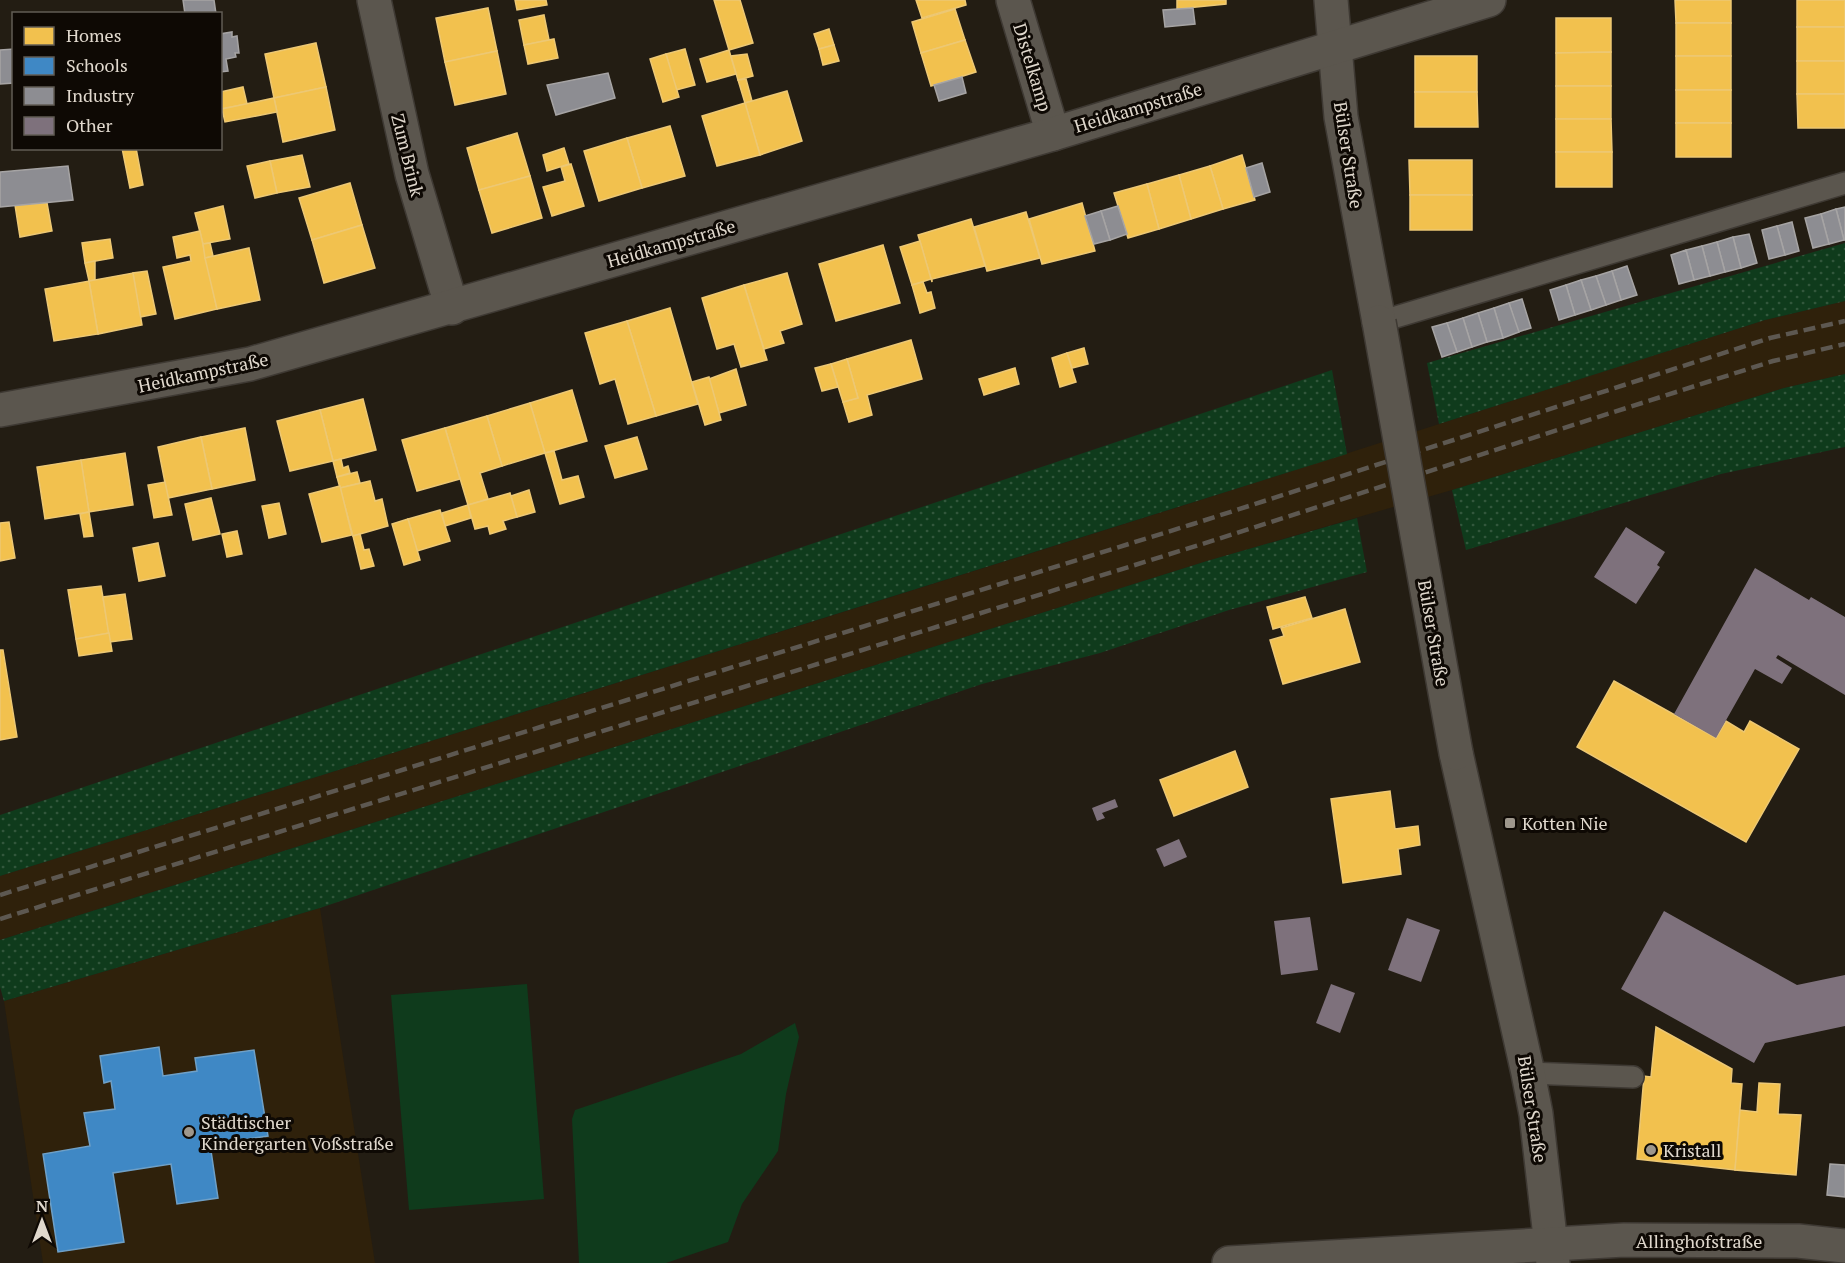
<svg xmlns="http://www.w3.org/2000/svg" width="1845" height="1263" viewBox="0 0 1845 1263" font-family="'PT Serif',serif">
	<defs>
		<pattern id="grass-dots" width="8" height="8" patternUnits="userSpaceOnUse" patternTransform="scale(1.5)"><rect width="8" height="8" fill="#0f3b1c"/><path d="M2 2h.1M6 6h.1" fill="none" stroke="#32573c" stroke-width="1.8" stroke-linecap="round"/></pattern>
	</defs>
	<rect width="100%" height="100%" fill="#231d13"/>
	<g fill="#2f210b">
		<path d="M1845 301V374L1784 388 1452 490 1207 561 0 940V876L1185 505 1765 320Z"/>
		<path d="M320 908 375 1263H43L4 1001Z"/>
	</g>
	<g fill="url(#grass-dots)">
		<path d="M1845 243V301L1765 320 1439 424 1427 363Z"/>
		<path d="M1332 370 1347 454 0 876V815Z"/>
		<path d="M1845 374V447L1721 474 1466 550 1452 490 1784 388Z"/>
		<path d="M1357 518 1367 572 1229 610 1100 653 982 684 320 908 4 1001 0 987V940L1207 561Z"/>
	</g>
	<g fill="#0f3b1c">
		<path d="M527 984 544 1199 409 1210 391 995Z"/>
		<path d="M795 1023 799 1037 786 1094 778 1151 742 1204 728 1242 666 1263H579L572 1119 575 1110 741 1054Z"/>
	</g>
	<g fill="#f2c14e" stroke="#edc874" stroke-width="1.5">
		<path d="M546 0 547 5 517 10 515 0Z"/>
		<path d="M714 0H740L753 43 729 50Z"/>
		<path d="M916 0H965L966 5 922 18Z"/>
		<path d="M1177 0H1226V4L1177 9Z"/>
		<path d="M1675 0H1731V23H1676Z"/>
		<rect x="1797" y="0" width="48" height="27"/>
		<path d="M488 8 497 51 445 62 436 18Z"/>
		<path d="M955 9 965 40 921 53 912 22Z"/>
		<path d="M544 15 549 40 524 45 519 20Z"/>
		<path d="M1556 18H1611V52L1556 53Z"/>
		<rect x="1676" y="23" width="55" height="33"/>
		<rect x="1797" y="27" width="48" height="34"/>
		<path d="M829 29 834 45 819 49 814 34Z"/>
		<path d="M554 39 558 58 528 64 524 45Z"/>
		<path d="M965 40 976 72 931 86 921 53Z"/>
		<path d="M316 43 326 87 274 98 265 54Z"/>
		<path d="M834 45 839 61 823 65 819 49Z"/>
		<path d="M685 49 695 85 676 90 666 54Z"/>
		<path d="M729 50 736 74 707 82 700 59Z"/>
		<path d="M497 51 506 94 455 105 445 62Z"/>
		<path d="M1611 52V86H1556V53Z"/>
		<path d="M666 54 679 97 663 102 650 59Z"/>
		<path d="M747 54 753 76 738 80 731 56Z"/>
		<rect x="1415" y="56" width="62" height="36"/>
		<rect x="1676" y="56" width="55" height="34"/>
		<rect x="1797" y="61" width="48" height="33"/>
		<path d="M746 79 752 101 745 103 738 80Z"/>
		<rect x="1556" y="86" width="55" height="33"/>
		<path d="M243 87 247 104 220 109V92Z"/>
		<path d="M326 87 335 130 283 142 274 98Z"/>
		<rect x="1676" y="90" width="55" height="33"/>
		<path d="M787 91 802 141 760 155 745 103Z"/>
		<path d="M1415 92H1477L1478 127H1415Z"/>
		<path d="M1797 94H1845V128H1798Z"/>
		<path d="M274 98 277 112 225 122 222 109Z"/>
		<path d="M745 103 760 155 717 166 702 116Z"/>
		<path d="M1556 119H1611L1612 152H1556Z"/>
		<rect x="1676" y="123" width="55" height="34"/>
		<path d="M670 126 685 176 642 188 627 138Z"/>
		<path d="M517 133 530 176 479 190 467 148Z"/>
		<path d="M627 138 642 188 599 201 584 151Z"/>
		<path d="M122 148H136L143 185 130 188Z"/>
		<path d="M564 148 569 164 547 171 543 155Z"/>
		<rect x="1556" y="152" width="56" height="35"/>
		<path d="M302 155 310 187 277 193 270 161Z"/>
		<path d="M1242 155 1255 200 1223 209 1210 166Z"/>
		<path d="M1409 160H1472V195H1410Z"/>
		<path d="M270 161 277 193 255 198 247 166Z"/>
		<path d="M571 164 584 206 552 216 543 187 565 181 561 167Z"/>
		<path d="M1210 166 1223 209 1191 219 1179 175Z"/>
		<path d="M1179 175 1191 219 1159 229 1147 184Z"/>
		<path d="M530 176 542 218 492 233 479 190Z"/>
		<path d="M350 183 362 225 312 240 299 198Z"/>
		<path d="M1147 184 1159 229 1128 238 1114 193Z"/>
		<rect x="1410" y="195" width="62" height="35"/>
		<path d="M47 203 52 231 20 237 15 205Z"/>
		<path d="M1082 203 1095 251 1042 264 1029 219Z"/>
		<path d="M223 206 230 239 203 244 195 213Z"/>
		<path d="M1026 212 1040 258 987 271 974 227Z"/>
		<path d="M971 219 985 266 932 279V282L918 235Z"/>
		<path d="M362 225 375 268 324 283 312 240Z"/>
		<path d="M200 231 217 309 175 319 163 267 191 261 190 255 177 258 173 237Z"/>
		<path d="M110 239 113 258 85 263 82 243Z"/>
		<path d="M920 241 931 279 912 285 900 247Z"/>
		<path d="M210 243 213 256 205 258 203 244Z"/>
		<path d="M883 245 900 303 836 321 819 264Z"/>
		<path d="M249 248 260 300 217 309 205 258Z"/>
		<path d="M95 261V280L89 281 85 263Z"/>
		<path d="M147 271 156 314 140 317 133 273Z"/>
		<path d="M133 273 142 325 98 334 89 281Z"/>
		<path d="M787 273 802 324 780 331 784 343 764 349 744 285Z"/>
		<path d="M89 281 98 334 54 341 45 289Z"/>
		<path d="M923 282 927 293 931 292 935 308 920 313 912 285Z"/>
		<path d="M744 285 767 360 741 367 734 344 717 349 702 298Z"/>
		<path d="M670 308 698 404 656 416 627 321Z"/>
		<path d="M627 321 656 416 628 424 615 379 600 384 585 333Z"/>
		<path d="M911 340 922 379 867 395 872 415 849 422 843 402 858 398 847 359Z"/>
		<path d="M1084 348 1088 364 1072 368 1067 353Z"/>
		<path d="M1067 353 1076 382 1060 387 1052 358Z"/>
		<path d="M847 359 858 398 843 402 831 364Z"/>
		<path d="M831 364 838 387 822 391 815 368Z"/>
		<path d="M1015 368 1019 384 984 395 979 379Z"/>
		<path d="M736 369 746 405 719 413 709 379Z"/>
		<path d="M709 377 721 420 705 425 692 382Z"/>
		<path d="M572 390 587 441 545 453 530 403Z"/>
		<path d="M363 399 376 450 333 461 320 410Z"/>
		<path d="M530 403 545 453 502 466 487 416Z"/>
		<path d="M320 410 333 461 290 471 277 421Z"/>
		<path d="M487 416 502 466 480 473 488 499 468 505 445 428Z"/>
		<path d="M245 428 255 480 212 489 201 437Z"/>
		<path d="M445 428 460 479 417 491 402 440Z"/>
		<path d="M201 437 212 489 168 498 158 447Z"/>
		<path d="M637 437 647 469 615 478 605 446Z"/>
		<path d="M554 451 562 480 578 476 584 497 560 504 545 453Z"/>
		<path d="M125 453 133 505 89 512 81 460Z"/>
		<path d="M341 459 343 468 348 466 350 473 337 477 333 461Z"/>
		<path d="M81 460 89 512 45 519 37 467Z"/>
		<path d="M357 472 360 483 340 488 337 477Z"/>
		<path d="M370 481 375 501 382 499 388 526 353 536 340 488Z"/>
		<path d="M165 482 172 515 154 518 148 485Z"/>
		<path d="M340 486 352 535 322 542 309 494Z"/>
		<path d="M529 490 535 512 517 517 511 496Z"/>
		<path d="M510 493 517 517 503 521 506 529 490 534 488 526 475 529 468 505Z"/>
		<path d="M211 498 220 534 193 540 185 504Z"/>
		<path d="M279 503 286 534 269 538 262 506Z"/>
		<path d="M468 505 471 518 445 526 442 513Z"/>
		<path d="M440 510 450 541 417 551 408 519Z"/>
		<path d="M89 512 93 536 84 537 80 514Z"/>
		<path d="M408 519 420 560 404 565 392 524Z"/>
		<path d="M9 522 15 558 0 561V523Z"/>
		<path d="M237 531 242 554 227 557 222 534Z"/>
		<path d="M360 534 364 550 369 549 374 566 361 569 353 536Z"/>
		<path d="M158 543 165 576 139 581 133 548Z"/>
		<path d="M101 586 109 633 76 639 68 590Z"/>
		<path d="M125 594 132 639 110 642 103 597Z"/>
		<path d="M1305 597 1312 618 1273 629 1267 607Z"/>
		<path d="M1345 609 1360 662 1283 684 1270 640 1284 636 1281 628Z"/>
		<path d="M109 633 112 651 79 656 76 639Z"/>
		<path d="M0 650H3L17 737 0 740Z"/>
		<path d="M1614 681 1716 738 1726 721 1744 732 1750 721 1799 749 1746 842 1577 747Z"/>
		<path d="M1235 751 1248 787 1174 816 1160 780Z"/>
		<path d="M1390 791 1395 829 1418 826 1420 845 1398 849 1401 874 1343 883 1331 799Z"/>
		<path d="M1656 1027 1732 1069 1731 1083 1742 1084 1735 1170 1637 1159 1644 1076 1651 1077Z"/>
		<path d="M1759 1083 1780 1084 1778 1114 1801 1115 1796 1175 1735 1170 1740 1110 1757 1112Z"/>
	</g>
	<path fill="#3f88c5" stroke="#6fa0c7" stroke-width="1.5" d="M159 1047 163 1076 197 1071 195 1058 254 1050 268 1136 210 1144 218 1198 177 1204 171 1164 113 1173 124 1242 58 1252 43 1154 90 1146 84 1113 115 1109 111 1081 104 1083 100 1056Z"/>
	<g fill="#8d8d92" stroke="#a6a4a4" stroke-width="1.5">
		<path d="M183 0H214L216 14H185Z"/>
		<path d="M1193 8 1195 24 1165 27 1163 10Z"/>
		<path d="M232 32V37L237 36 239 53H235L236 57 226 59 228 71 220 72V34Z"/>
		<path d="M14 49V83L0 84V50Z"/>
		<path d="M608 73 615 98 556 115 547 85Z"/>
		<path d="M962 77 966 93 939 101 934 85Z"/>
		<path d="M1262 163 1270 192 1254 197 1246 168Z"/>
		<path d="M68 166 73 200 0 207V172Z"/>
		<path d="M1118 206 1127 234 1110 240 1101 211Z"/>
		<path d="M1845 207V240H1844L1836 209Z"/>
		<path d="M1836 209 1844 240 1829 244 1821 214Z"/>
		<path d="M1101 211 1110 240 1094 244 1085 216Z"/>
		<path d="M1821 214 1829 244 1813 248 1805 218Z"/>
		<path d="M1792 222 1799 251 1785 255 1777 226Z"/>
		<path d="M1777 226 1785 255 1769 259 1762 230Z"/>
		<path d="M1749 234 1757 263 1741 268 1733 237Z"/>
		<path d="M1733 237 1741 268 1725 272 1717 242Z"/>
		<path d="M1717 242 1725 272 1710 276 1702 246Z"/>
		<path d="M1702 246 1710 276 1694 280 1686 250Z"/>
		<path d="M1686 250 1694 280 1679 284 1671 255Z"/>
		<path d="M1627 266 1637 295 1621 300 1612 271Z"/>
		<path d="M1612 271 1621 300 1606 305 1596 276Z"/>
		<path d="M1596 276 1606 305 1591 310 1581 280Z"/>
		<path d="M1581 280 1591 310 1575 315 1566 285Z"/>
		<path d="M1566 285 1575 315 1559 320 1550 290Z"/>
		<path d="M1522 299 1531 328 1518 332 1509 303Z"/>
		<path d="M1509 303 1519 332 1503 338 1494 308Z"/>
		<path d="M1494 308 1503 338 1487 342 1478 313Z"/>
		<path d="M1478 313 1487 342 1472 347 1463 318Z"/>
		<path d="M1463 318 1472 347 1457 352 1447 323Z"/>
		<path d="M1447 323 1457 352 1442 357 1432 327Z"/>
		<path d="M1830 1164 1845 1165V1197L1827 1195Z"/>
	</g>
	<g fill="#7e717c">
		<path d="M1626 527 1665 552 1657 565 1660 567 1636 604 1594 577Z"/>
		<path d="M1755 568 1809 600 1811 597 1845 617V695L1778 655 1776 658 1792 668 1782 684 1755 669 1716 738 1674 714Z"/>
		<path d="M1115 799 1118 807 1102 813 1105 818 1097 821 1092 808Z"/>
		<path d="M1179 839 1187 857 1164 867 1156 849Z"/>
		<path d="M1664 911 1797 985 1845 975V1026L1765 1043 1754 1063 1621 989Z"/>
		<path d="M1310 917 1318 970 1281 975 1274 921Z"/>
		<path d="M1407 918 1440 930 1421 982 1388 970Z"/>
		<path d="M1331 984 1355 993 1340 1033 1316 1023Z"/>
	</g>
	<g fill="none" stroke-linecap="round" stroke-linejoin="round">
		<g stroke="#3e3933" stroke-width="24">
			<g id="service">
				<path d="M1379 322 1845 183"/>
				<path d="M1528 1073 1633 1077"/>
			</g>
		</g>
		<g stroke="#3e3933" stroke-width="36">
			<g id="minor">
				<path d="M374 0 412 174 452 308"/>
				<path d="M1013 0 1053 134"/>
				<path d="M1331 0 1341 117 1379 322"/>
				<path d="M0 410 250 364 1053 134 1489 0"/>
				<path d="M1456 753 1528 1073 1536 1114 1553 1263"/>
				<path d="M1229 1263 1624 1240 1798 1241 1845 1246"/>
			</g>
		</g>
		<use href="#service" stroke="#5b564e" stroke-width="21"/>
		<use href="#minor" stroke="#5b564e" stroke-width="33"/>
		<g stroke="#5d5851" stroke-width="4.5" stroke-dasharray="12 6" stroke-linecap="butt">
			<path d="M0 895 1193 524 1770 338 1845 321"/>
			<path d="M0 919 1199 545 1773 361 1845 344"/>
		</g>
		<g stroke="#3e3933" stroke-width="36" stroke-linecap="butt">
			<path id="minor-bridge" d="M1379 322 1456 753"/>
		</g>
		<use href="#minor-bridge" stroke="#5b564e" stroke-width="33"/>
	</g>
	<g fill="#9e978c" stroke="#0e0904" stroke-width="2">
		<rect x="1504" y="817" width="12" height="12" rx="3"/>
		<circle cx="189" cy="1132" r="6"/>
		<circle cx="1651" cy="1150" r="6"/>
	</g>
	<g text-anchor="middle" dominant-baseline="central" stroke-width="6" stroke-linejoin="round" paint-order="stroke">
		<g font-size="18" fill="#e0d8cd" stroke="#0e0904">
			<text transform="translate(1033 67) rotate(73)">Distelkamp</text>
			<text transform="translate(1138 107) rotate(-17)">Heidkampstraße</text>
			<text transform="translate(408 155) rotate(76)">Zum Brink</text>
			<text transform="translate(1349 155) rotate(81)">Bülser Straße</text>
			<text transform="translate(671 243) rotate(-16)">Heidkampstraße</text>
			<text transform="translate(203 372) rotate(-12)">Heidkampstraße</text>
			<text transform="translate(1434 633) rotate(80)">Bülser Straße</text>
			<text transform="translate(1533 1109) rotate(81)">Bülser Straße</text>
			<text x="1699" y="1241">Allinghofstraße</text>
		</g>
		<g font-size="18" fill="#e0d8cd" stroke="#0e0904" text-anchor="start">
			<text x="1522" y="823">Kotten Nie</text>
			<text x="201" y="1122">Städtischer<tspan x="201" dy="21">Kindergarten Voßstraße</tspan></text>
			<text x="1663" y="1150">Kristall</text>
		</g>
	</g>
	<rect x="12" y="12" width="210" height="138" fill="#0e0904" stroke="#625c54" stroke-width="1.5"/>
	<rect x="24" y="27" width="30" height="18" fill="#f2c14e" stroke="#625c54" stroke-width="1.5"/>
	<text x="66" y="42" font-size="18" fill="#e0d8cd">Homes</text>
	<rect x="24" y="57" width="30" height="18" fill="#3f88c5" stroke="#625c54" stroke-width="1.5"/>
	<text x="66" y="72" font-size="18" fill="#e0d8cd">Schools</text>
	<rect x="24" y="87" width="30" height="18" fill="#8d8d92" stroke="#625c54" stroke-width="1.5"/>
	<text x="66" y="102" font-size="18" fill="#e0d8cd">Industry</text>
	<rect x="24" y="117" width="30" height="18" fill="#7e717c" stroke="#625c54" stroke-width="1.5"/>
	<text x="66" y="132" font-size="18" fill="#e0d8cd">Other</text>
	<g transform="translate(42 1221)" stroke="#0e0904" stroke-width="4.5" paint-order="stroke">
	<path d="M0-4.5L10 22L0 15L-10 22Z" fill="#e0d8cd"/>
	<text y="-9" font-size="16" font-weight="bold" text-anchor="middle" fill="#e0d8cd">N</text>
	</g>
</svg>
